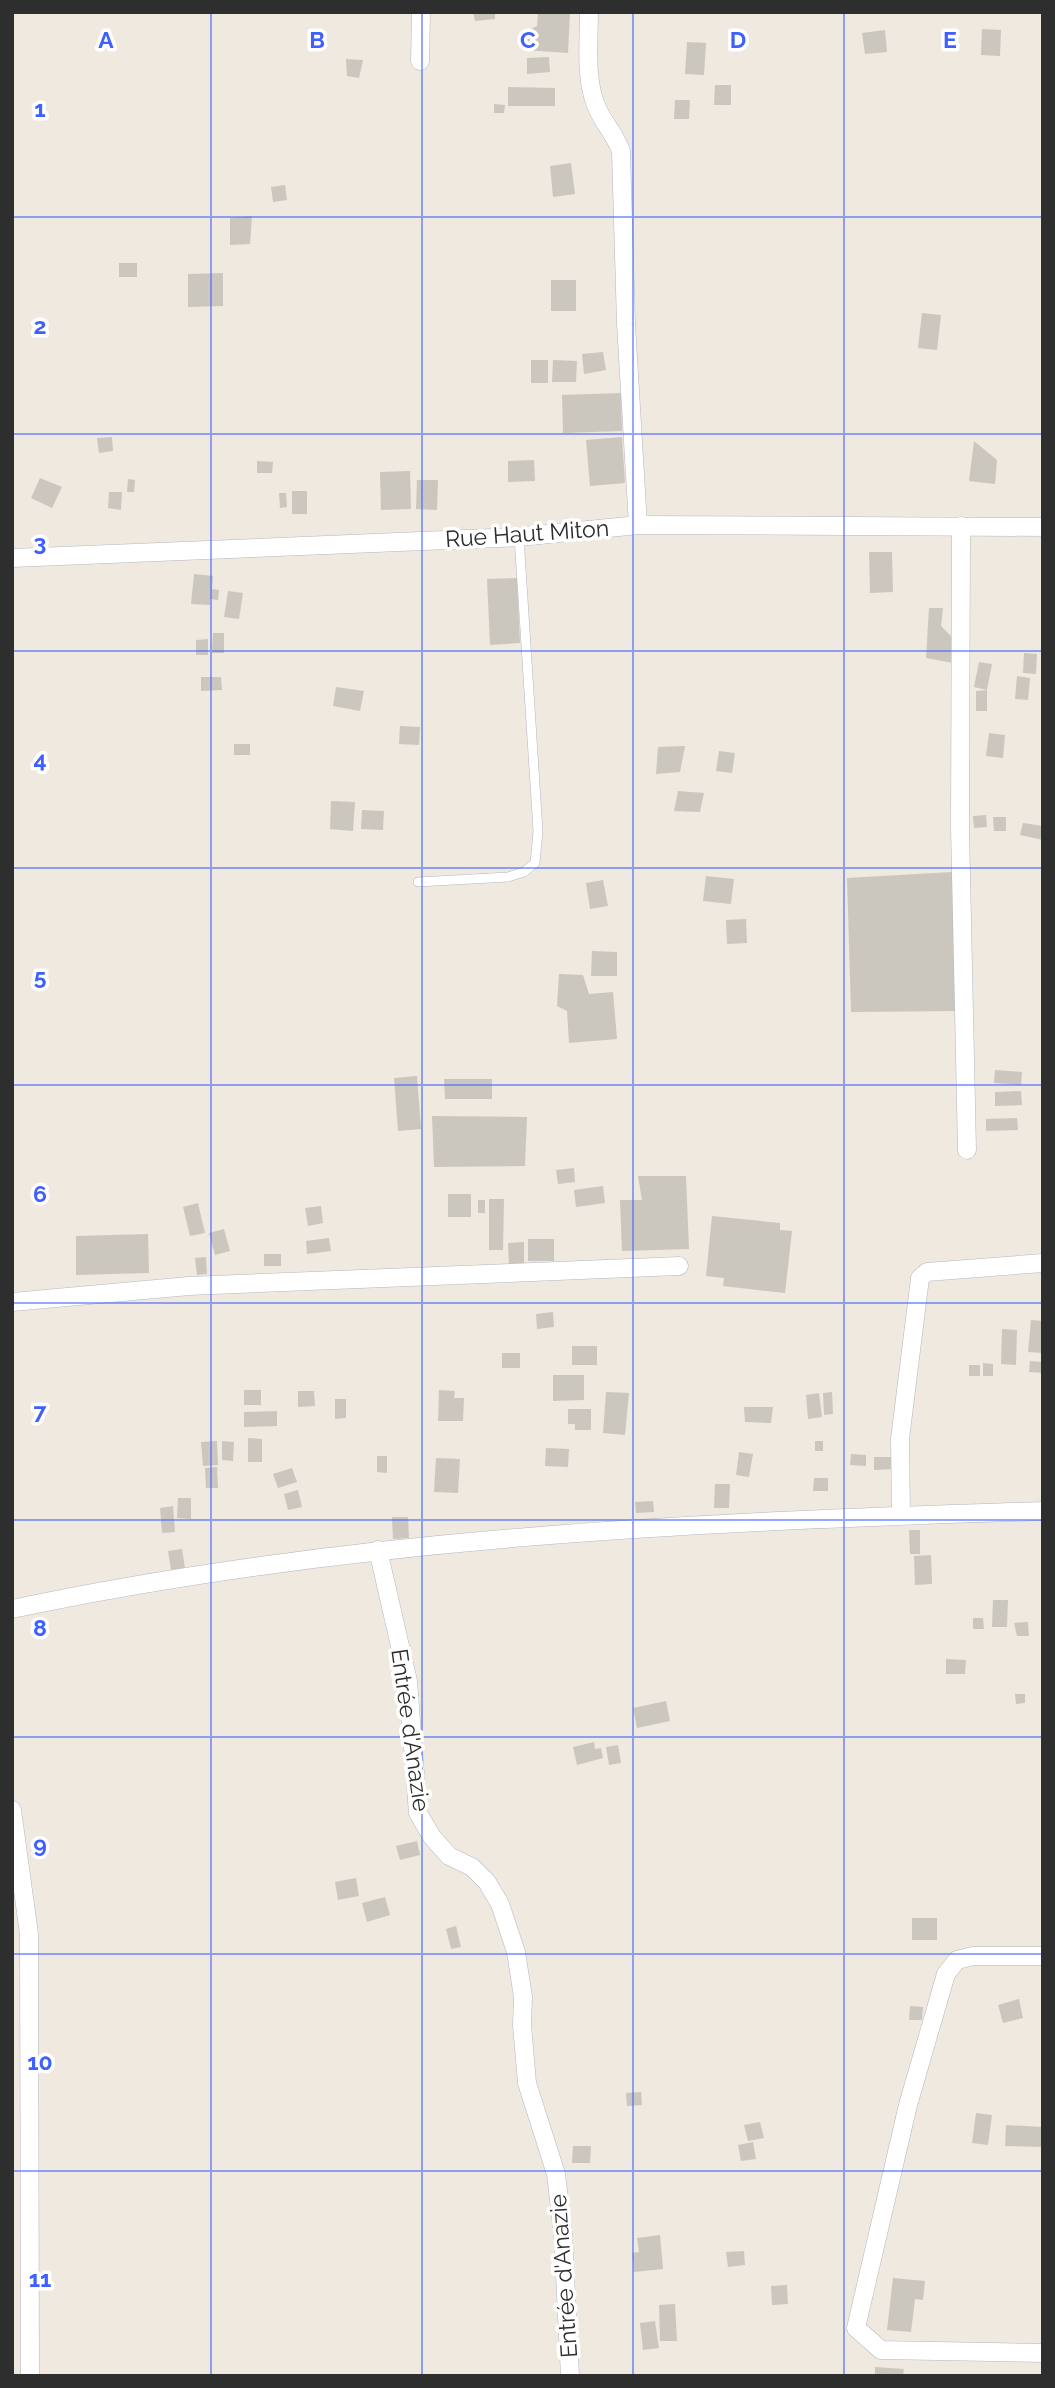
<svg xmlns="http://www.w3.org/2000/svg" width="1055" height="2388" viewBox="0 0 1055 2388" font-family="Raleway,sans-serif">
	<rect width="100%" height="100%" fill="#efe9e0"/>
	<g fill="#cbc7be">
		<path d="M473 12H495V19L475 21Z"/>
		<path d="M538 12H570L568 53 524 50 525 32 537 26Z"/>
		<path d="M982 29 1001 30 1000 56 981 55Z"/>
		<path d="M885 30 887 52 865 54 862 33Z"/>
		<path d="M687 42 706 43 704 75 685 74Z"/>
		<path d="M549 57 550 72 527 74V58Z"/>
		<path d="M346 59 363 60 359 78 347 76Z"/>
		<path d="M715 85H731V105H714Z"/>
		<path d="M508 87 555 88V106H508Z"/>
		<path d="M675 100H690L689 119H674Z"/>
		<path d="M494 104 505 105 504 113H494Z"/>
		<path d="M571 163 575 194 553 197 550 166Z"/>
		<path d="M285 185 287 200 273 202 271 187Z"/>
		<path d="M252 216 250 244 230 245V218Z"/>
		<rect x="119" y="263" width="18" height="14"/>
		<path d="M223 273V306L188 307V274Z"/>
		<rect x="551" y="280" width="25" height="31"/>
		<path d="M922 313 941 315 937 350 918 348Z"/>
		<path d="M603 352 606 370 584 374 582 354Z"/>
		<rect x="531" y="360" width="17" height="23"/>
		<path d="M553 360 577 361 576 382H552Z"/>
		<path d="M621 393 622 431 563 433 562 395Z"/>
		<path d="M112 437 113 451 99 453 97 438Z"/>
		<path d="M622 437 625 483 590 486 586 440Z"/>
		<path d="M974 441 997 460 995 484 969 481Z"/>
		<path d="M534 460 535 481 508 482V461Z"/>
		<path d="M257 461 273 462 272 473H257Z"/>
		<path d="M410 471 411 509 381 510 380 472Z"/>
		<path d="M40 478 62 487 52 508 31 498Z"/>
		<path d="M128 479 135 480 134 492H127Z"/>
		<path d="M417 480H438L437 510 416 509Z"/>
		<rect x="292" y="491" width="15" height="23"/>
		<path d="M109 492H122L121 510 108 508Z"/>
		<path d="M279 493H286L287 507 280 508Z"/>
		<path d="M869 552H892L893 592 870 593Z"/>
		<path d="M194 574 213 576 212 589 219 590 218 600 210 599V605L191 604Z"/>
		<path d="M517 578 520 643 490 645 487 579Z"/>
		<path d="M228 591 243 593 239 619 224 617Z"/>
		<path d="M929 608H943L941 626 958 643 953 663 926 658Z"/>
		<path d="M213 633H224V653H212Z"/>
		<path d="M208 639V655H196V640Z"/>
		<path d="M1024 653 1037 654 1036 674 1023 673Z"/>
		<path d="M979 662 992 664 987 690 974 687Z"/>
		<path d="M1017 676 1030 678 1028 700 1015 699Z"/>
		<path d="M201 677H221L222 690 201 691Z"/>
		<path d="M336 687 364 691 360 711 333 706Z"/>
		<path d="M987 690V711H976V691Z"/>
		<path d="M400 726 420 727 419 745 399 744Z"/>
		<path d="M989 733 1005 735 1003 758 986 756Z"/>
		<rect x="234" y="744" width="16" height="11"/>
		<path d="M685 746 680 772 656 774 658 747Z"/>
		<path d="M719 751 735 753 732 773 716 771Z"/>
		<path d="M678 791 704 793 700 812 674 811Z"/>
		<path d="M331 801 355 802 353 831 330 829Z"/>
		<path d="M362 810 384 811 383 830 361 829Z"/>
		<path d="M986 815 987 827 974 828 973 816Z"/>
		<path d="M993 817H1006V831H994Z"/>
		<path d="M1023 823 1043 826V840L1020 835Z"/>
		<path d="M952 872 956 1011 851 1012 847 878Z"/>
		<path d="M706 876 734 879 731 904 703 901Z"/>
		<path d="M603 880 608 906 590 909 586 883Z"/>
		<path d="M746 919 747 943 727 944 726 920Z"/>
		<path d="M592 951 617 952V976H591Z"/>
		<path d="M559 974 583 975 589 994 613 992 617 1039 569 1043 567 1011 557 1006Z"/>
		<path d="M995 1070 1022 1072 1021 1085 994 1083Z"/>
		<path d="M417 1076 421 1129 398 1131 394 1078Z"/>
		<path d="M444 1079H492V1099H445Z"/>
		<path d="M1021 1091 1022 1105 995 1106V1092Z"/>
		<path d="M432 1116 527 1117 525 1166 434 1167Z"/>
		<path d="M1017 1118 1018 1130 986 1131V1119Z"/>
		<path d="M574 1168 575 1182 558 1184 556 1170Z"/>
		<path d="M638 1176H686L689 1249 622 1251 620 1200H642Z"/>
		<path d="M603 1186 605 1203 576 1207 574 1190Z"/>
		<rect x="448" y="1194" width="23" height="23"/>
		<path d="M489 1199H504L503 1250H489Z"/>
		<rect x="478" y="1200" width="7" height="13"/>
		<path d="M198 1203 205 1233 190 1236 183 1207Z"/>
		<path d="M321 1206 323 1223 308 1226 305 1208Z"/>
		<path d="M712 1216 780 1223V1230L792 1231 785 1293 723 1286 724 1278 706 1276Z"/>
		<path d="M224 1229 230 1251 215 1255 209 1233Z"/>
		<path d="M148 1234 149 1273 76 1275V1236Z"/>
		<path d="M329 1238 331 1251 307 1254 306 1241Z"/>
		<rect x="528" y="1239" width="26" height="22"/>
		<path d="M524 1242V1265H509L508 1243Z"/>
		<rect x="264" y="1254" width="17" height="12"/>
		<path d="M206 1257 207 1274 197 1275 195 1258Z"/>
		<path d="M553 1312 554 1327 537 1329 536 1314Z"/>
		<path d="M1031 1320 1043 1321V1353L1028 1352Z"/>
		<path d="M1002 1329 1017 1330 1016 1365 1001 1364Z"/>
		<rect x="572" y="1346" width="25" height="19"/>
		<rect x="502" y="1353" width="18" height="15"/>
		<path d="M1030 1361 1043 1362V1373L1029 1372Z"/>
		<path d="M983 1363 993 1364V1376H983Z"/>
		<rect x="969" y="1365" width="11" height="11"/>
		<path d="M553 1375H584V1400L553 1401Z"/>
		<rect x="244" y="1390" width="17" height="15"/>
		<path d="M439 1390 455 1391 454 1398H464L463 1421H438Z"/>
		<path d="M298 1391H314L315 1406 298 1407Z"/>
		<path d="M606 1392 629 1393 625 1435 603 1433Z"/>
		<path d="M832 1392 833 1414 824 1415 823 1393Z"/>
		<path d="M819 1393 822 1417 808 1419 806 1395Z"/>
		<path d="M335 1399H346V1418L335 1419Z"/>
		<path d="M744 1407H773L771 1423 745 1422Z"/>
		<path d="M568 1409H591V1430H575V1424H568Z"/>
		<path d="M277 1411V1426L244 1427V1412Z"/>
		<path d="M248 1438 262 1439V1462H248Z"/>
		<path d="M217 1441 218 1465 203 1466 201 1442Z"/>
		<path d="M222 1441 234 1442 233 1461 222 1460Z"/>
		<rect x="815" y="1441" width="8" height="10"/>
		<path d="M546 1448 569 1449 568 1467 545 1466Z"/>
		<path d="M739 1452 753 1454 749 1477 736 1475Z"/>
		<path d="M851 1454 866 1455V1466L850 1465Z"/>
		<path d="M377 1456H387V1473L377 1472Z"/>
		<path d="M874 1457H894V1469L874 1470Z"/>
		<path d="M436 1458 460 1459 458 1493 434 1492Z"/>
		<path d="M217 1467 218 1488H206L205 1468Z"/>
		<path d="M292 1468 297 1482 278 1488 273 1474Z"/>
		<path d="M814 1478H828V1491H813Z"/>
		<path d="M715 1484H730L729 1508H714Z"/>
		<path d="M298 1490 302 1507 288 1510 284 1494Z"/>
		<path d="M178 1498H191V1519L177 1518Z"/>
		<path d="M653 1501 654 1512 636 1513 635 1502Z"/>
		<path d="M173 1506 175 1532 162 1533 160 1508Z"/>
		<path d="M392 1517H408L409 1538 393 1539Z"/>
		<path d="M909 1530H920V1554H910Z"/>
		<path d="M182 1549 185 1568 171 1570 168 1551Z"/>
		<path d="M931 1555 932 1584 915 1585 914 1556Z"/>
		<path d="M993 1600H1008L1007 1627H992Z"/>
		<path d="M973 1618H983L984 1629H973Z"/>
		<path d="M1028 1622 1029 1636H1017L1014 1623Z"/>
		<path d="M946 1659 966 1660 965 1674H946Z"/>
		<path d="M1015 1694H1025V1703L1016 1704Z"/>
		<path d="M666 1701 670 1721 637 1728 633 1708Z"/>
		<path d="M594 1742 595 1749 601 1748 603 1758 577 1765 573 1747Z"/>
		<path d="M618 1745 621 1763 609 1765 606 1747Z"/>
		<path d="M417 1841 420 1855 400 1860 396 1846Z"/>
		<path d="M356 1878 359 1896 338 1900 335 1882Z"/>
		<path d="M385 1897 390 1915 367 1922 362 1903Z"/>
		<rect x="912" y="1918" width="25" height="22"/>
		<path d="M456 1926 461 1947 451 1949 446 1929Z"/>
		<path d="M1019 1999 1023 2018 1003 2023 998 2005Z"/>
		<path d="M910 2006 923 2007 922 2020H909Z"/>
		<path d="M641 2092 642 2105 627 2106 626 2093Z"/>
		<path d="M976 2113 992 2115 988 2145 972 2143Z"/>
		<path d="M760 2122 764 2138 748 2141 744 2125Z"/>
		<path d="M1006 2125 1043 2127V2147L1005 2146Z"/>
		<path d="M753 2142 756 2159 741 2161 738 2145Z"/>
		<path d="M573 2146H591L590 2163H572Z"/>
		<path d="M660 2235 663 2269 634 2272 632 2253 639 2252 637 2238Z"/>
		<path d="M744 2251 745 2265 728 2267 726 2252Z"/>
		<path d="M893 2278 925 2281 923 2300 915 2299 911 2332 887 2330Z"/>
		<path d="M787 2285 788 2304 772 2305 771 2286Z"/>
		<path d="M675 2304 677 2341H660L659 2305Z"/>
		<path d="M655 2321 659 2348 643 2350 640 2323Z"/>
		<path d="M875 2367 904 2369 903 2376H875Z"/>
	</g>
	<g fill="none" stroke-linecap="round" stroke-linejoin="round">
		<g stroke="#b4b6c2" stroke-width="10">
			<path id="service" d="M418 882 508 877 524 872 535 863 538 831 519 537"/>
		</g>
		<g stroke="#b4b6c2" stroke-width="19">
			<g id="minor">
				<path d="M589 12C589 44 584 83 599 112 606 126 615 135 621 151L626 324 638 525"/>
				<path d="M420 61 421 12"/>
				<path d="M961 526 960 828 967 1150"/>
				<path d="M12 558 519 537 638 525 1043 527"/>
				<path d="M12 1302 189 1286 679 1266"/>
				<path d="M901 1515 900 1439 920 1278 927 1272 1043 1263"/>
				<path d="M378 1550 408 1681 418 1813 432 1837 449 1856 472 1867 487 1882 500 1904 516 1952 523 1997 522 2025 527 2083 556 2174 563 2234 570 2376"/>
				<path d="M12 1609C351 1537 697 1522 1043 1511"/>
				<path d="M12 1810 29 1934 30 2376"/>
				<path d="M1043 1956H973L957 1960 946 1974 908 2105 856 2328 881 2350 1043 2353"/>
			</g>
		</g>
		<use href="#service" stroke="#fff" stroke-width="9"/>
		<use href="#minor" stroke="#fff" stroke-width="18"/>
	</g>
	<path fill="none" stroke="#3d60ff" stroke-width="2" stroke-opacity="0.55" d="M211 12V2376M422 12V2376M633 12V2376M844 12V2376M12 217H1043M12 434H1043M12 651H1043M12 868H1043M12 1085H1043M12 1303H1043M12 1520H1043M12 1737H1043M12 1954H1043M12 2171H1043"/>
	<g text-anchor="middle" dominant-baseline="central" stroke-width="7" stroke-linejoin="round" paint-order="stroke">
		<g font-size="23" fill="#2e2e2e" stroke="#fff">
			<text transform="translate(527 533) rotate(-4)">Rue Haut Miton</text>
			<text transform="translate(411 1730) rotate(82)">Entrée d'Anazie</text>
			<text transform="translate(563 2276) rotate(-94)">Entrée d'Anazie</text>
		</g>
	</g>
	<g font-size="23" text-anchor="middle" font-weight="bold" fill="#3d60ff" stroke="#fff" stroke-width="7" stroke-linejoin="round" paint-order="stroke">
		<text x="106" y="48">A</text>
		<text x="317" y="48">B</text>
		<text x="528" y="48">C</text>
		<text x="738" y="48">D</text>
		<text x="950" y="48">E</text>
		<text x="40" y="117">1</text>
		<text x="40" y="334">2</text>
		<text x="40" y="551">3</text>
		<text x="40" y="768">4</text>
		<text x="40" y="985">5</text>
		<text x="40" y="1202">6</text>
		<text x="40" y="1419">7</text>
		<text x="40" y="1636">8</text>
		<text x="40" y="1853">9</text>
		<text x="40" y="2070">10</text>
		<text x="40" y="2287">11</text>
	</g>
	<rect width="1055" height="2388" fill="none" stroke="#2e2e2e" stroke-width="28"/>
</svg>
